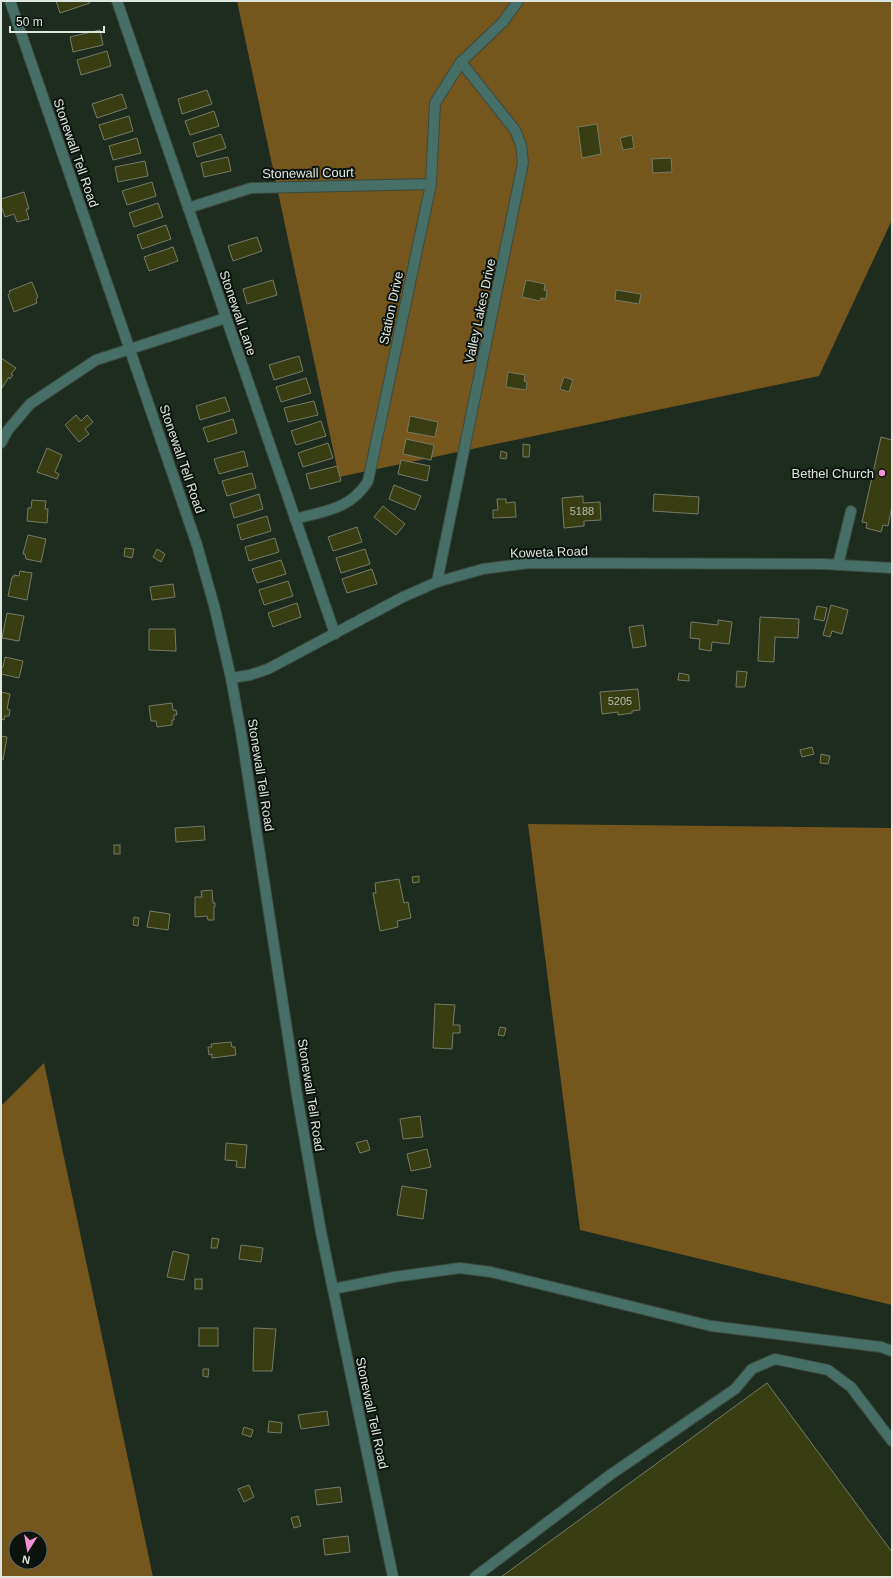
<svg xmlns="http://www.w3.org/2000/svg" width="893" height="1578" viewBox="0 0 893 1578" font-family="Arial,sans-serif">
	<rect width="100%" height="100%" fill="#1e2c20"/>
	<g fill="#75561c" fill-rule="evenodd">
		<path d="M237 1H892V220L819 376 339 477Z"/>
		<path d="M528 824 892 828V1305L580 1230Z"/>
		<path d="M44 1063 153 1577H1V1106ZM16 1538H40V1562H16Z"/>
	</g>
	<g fill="#393d12" stroke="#777a67">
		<path d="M56 1H89L90 3 60 13Z"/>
		<path d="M100 30 103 45 73 52 70 37Z"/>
		<path d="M107 51 111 66 81 75 77 60Z"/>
		<path d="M207 90 212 104 182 114 178 99Z"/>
		<path d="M122 94 127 108 97 118 92 104Z"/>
		<path d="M214 111 219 126 190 135 185 121Z"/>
		<path d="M129 116 133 131 104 140 99 125Z"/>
		<path d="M597 124 601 154 582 158 578 127Z"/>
		<path d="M221 134 226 148 197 157 193 143Z"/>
		<path d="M632 135 634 148 623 150 620 138Z"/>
		<path d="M137 138 141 153 113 160 109 146Z"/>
		<path d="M228 157 231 171 204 177 201 163Z"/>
		<path d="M671 158 672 172 653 173 652 159Z"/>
		<path d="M145 161 148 176 118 182 115 167Z"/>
		<path d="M152 182 156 196 127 205 122 191Z"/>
		<path d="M24 192 29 209H26L29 219 17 222 14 214 5 217 1 205V199Z"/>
		<path d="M158 203 163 217 134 227 129 213Z"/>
		<path d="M166 225 171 239 142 249 137 235Z"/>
		<path d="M257 237 262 251 233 261 228 246Z"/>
		<path d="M173 247 178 261 149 271 144 257Z"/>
		<path d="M273 280 277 295 247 304 243 289Z"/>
		<path d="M526 280 545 284 544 290 547 291 546 299 541 298 540 301 522 297Z"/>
		<path d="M32 282 38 297 36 299 37 303 14 312 8 295 10 293 9 291Z"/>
		<path d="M616 290 641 294 639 304 615 300Z"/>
		<path d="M299 356 303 371 274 380 269 365Z"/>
		<path d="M1 358 16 368 11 374 13 375 10 379 9 377 2 388Z"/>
		<path d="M508 372 525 375 524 381 527 382 526 390 506 387Z"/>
		<path d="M564 377 573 380 569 392 560 389Z"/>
		<path d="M306 378 311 393 281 402 276 387Z"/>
		<path d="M225 397 230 411 200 420 196 406Z"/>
		<path d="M314 401 318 415 288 422 284 408Z"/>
		<path d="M76 415 81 421 87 415 93 422 85 429 89 434 79 442 65 425Z"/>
		<path d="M410 416 438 422 435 437 407 432Z"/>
		<path d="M233 419 237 433 208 442 203 428Z"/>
		<path d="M321 421 326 436 296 445 291 431Z"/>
		<path d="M881 437 892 440V506L888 526 883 525 881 532 866 528 867 523 862 522Z"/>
		<path d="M406 439 434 445 431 460 403 454Z"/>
		<path d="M328 443 333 458 303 467 298 453Z"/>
		<path d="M523 444 530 445 529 457H523Z"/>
		<path d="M47 448 62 455 55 472 59 474 57 479 37 472Z"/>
		<path d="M244 451 248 466 219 474 214 459Z"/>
		<path d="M501 451 507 453 506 459 500 458Z"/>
		<path d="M401 460 430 466 427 481 398 474Z"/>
		<path d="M337 466 341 481 310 489 306 474Z"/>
		<path d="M252 473 256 488 227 496 222 481Z"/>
		<path d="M394 485 421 496 415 510 389 499Z"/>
		<path d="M259 494 263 509 234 518 230 504Z"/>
		<path d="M654 494 699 497 698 514 653 511Z"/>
		<path d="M583 496V503L600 502 601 520 584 521V526L564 528 562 498Z"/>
		<path d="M497 499H506V503L515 502 516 517 493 518V510H498Z"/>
		<path d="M32 500 46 501 45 509H48L47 523 27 521 28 508H31Z"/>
		<path d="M383 506 405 524 396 535 374 517Z"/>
		<path d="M267 516 271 531 241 540 237 525Z"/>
		<path d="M357 527 362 542 333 551 328 537Z"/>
		<path d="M28 535 46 539 41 562 26 559 25 554H23Z"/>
		<path d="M275 538 279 552 249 561 245 547Z"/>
		<path d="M125 548 134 549 132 558 124 556Z"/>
		<path d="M157 549 165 554 161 562 153 557Z"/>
		<path d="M365 549 370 564 341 573 336 558Z"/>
		<path d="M281 560 286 574 257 583 252 569Z"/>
		<path d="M372 569 377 584 347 593 342 579Z"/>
		<path d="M20 571 32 573 27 600 8 596 12 577H14V575L19 576Z"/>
		<path d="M288 581 293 596 264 605 259 590Z"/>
		<path d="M173 584 175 597 152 600 150 587Z"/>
		<path d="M297 603 301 617 273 627 268 613Z"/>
		<path d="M831 605 848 610 842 634 832 631 830 637 823 635Z"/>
		<path d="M817 606 827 608 824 621 814 619Z"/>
		<path d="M7 613 24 616 19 641 2 638Z"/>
		<path d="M760 617 799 619 798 638 775 637 774 662 758 661Z"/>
		<path d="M718 620 732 622 729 644 712 642 711 651 699 649 700 639 690 638 691 622 718 625Z"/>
		<path d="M643 625 646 646 633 648 629 627Z"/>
		<path d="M149 629H175L176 651 149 650Z"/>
		<path d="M5 657 23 661 19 678 1 674V667H3Z"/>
		<path d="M737 671 747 672 745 687H736Z"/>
		<path d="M679 673 689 675V681L678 680Z"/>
		<path d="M638 689 640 710 632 711V713L618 715V712L602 714 600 692Z"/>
		<path d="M1 692 10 694 7 709 10 710 9 716H5L4 720 1 719Z"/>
		<path d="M172 703 173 710H176L177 715H174V720H172V725L157 727 156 721H151L149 706Z"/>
		<path d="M1 736 7 737 3 760 1 759Z"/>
		<path d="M812 747 814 754 802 757 800 750Z"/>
		<path d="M821 754 830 756 828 764 820 763Z"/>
		<path d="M204 826 205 840 176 842 175 828Z"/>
		<rect x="114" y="845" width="6" height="9"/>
		<path d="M419 876V882L413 883 412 877Z"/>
		<path d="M399 879 404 903 408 902 411 918 397 921 398 927 380 931 373 893H376L375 883Z"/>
		<path d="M212 890 213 903H215V907H214V920H208L207 916 195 917V897H202L201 891Z"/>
		<path d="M150 911 170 914 168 930 147 927Z"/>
		<path d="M134 917 139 918 138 926 133 925Z"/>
		<path d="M435 1004 455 1005 453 1025H460V1033H453L452 1049 433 1048Z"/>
		<path d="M500 1027 506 1028 504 1036 498 1035Z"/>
		<path d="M231 1042 232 1047H235L236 1055 212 1058V1054L209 1055 208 1047H212L211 1044Z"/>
		<path d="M420 1116 423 1137 403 1139 400 1119Z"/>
		<path d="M367 1140 370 1150 360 1153 356 1143Z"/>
		<path d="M226 1143 247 1145 245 1168 236 1167 237 1161 225 1160Z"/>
		<path d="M427 1149 431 1167 411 1171 407 1154Z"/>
		<path d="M402 1186 427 1190 423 1219 397 1215Z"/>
		<path d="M212 1238 219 1239 217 1248H211Z"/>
		<path d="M241 1245 263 1248 261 1262 239 1259Z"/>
		<path d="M173 1251 189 1255 184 1280 167 1277Z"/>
		<rect x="195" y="1279" width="7" height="10"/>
		<rect x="199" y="1328" width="19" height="18"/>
		<path d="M254 1328 276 1329 272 1371H253Z"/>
		<path d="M203 1369H209L208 1377 203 1376Z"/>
		<path d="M767 1383 892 1552V1577H501Z"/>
		<path d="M327 1411 329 1425 301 1429 298 1415Z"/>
		<path d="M269 1421 282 1423 281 1433 268 1432Z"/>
		<path d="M244 1427 253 1430 251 1437 242 1434Z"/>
		<path d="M249 1485 254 1497 244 1502 238 1489Z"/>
		<path d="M340 1487 342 1502 317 1505 315 1490Z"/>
		<path d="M298 1516 301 1526 294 1528 291 1518Z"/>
		<path d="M348 1536 350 1552 325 1555 323 1539Z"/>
	</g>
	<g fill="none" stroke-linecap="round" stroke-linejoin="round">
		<g stroke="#3d4a3f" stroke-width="12">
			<g id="minor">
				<path d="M10 1 197 545 215 609 231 678 242 738 297 1095 321 1232 393 1577"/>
				<path d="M117 1 335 634"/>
				<path d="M188 208 251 188 431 184"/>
				<path d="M1 443 8 430 30 404 96 360 226 318"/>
				<path d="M295 519C325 511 351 509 368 481L431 184 435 103 461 62 503 22 518 1"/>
				<path d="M838 565 851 511"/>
				<path d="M437 582 523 163 521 145 515 130 461 62"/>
				<path d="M231 678 250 675 268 669 403 597 437 582 483 569 530 563 824 564 892 568"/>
				<path d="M333 1289 394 1277 460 1268 491 1272 711 1326 881 1347 892 1351"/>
				<path d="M475 1577 610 1475 735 1389 752 1369 775 1359 828 1370 851 1387 892 1441"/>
			</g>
		</g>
		<use href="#minor" stroke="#466f67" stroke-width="10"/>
	</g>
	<circle fill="#f391d6" stroke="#0c120d" stroke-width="1.5" cx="882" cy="473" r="4"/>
	<g text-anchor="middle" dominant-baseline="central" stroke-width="4" stroke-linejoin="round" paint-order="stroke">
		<g font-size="11" fill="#b5bcac">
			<text x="582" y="511">5188</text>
			<text x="620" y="701">5205</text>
		</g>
		<g font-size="13" fill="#dee7df" stroke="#0c120d">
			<text transform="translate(76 153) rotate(71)">Stonewall Tell Road</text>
			<text transform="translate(308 173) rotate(-1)">Stonewall Court</text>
			<text transform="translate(391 308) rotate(-78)">Station Drive</text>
			<text transform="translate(480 311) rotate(-78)">Valley Lakes Drive</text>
			<text transform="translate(238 313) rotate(71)">Stonewall Lane</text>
			<text transform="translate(182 459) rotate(71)">Stonewall Tell Road</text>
			<text transform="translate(549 552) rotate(-2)">Koweta Road</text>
			<text transform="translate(261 775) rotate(81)">Stonewall Tell Road</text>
			<text transform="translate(311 1095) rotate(81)">Stonewall Tell Road</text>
			<text transform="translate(372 1413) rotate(78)">Stonewall Tell Road</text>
		</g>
		<g font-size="13" fill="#dee7df" stroke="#0c120d" text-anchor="end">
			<text x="874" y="473">Bethel Church</text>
		</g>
	</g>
	<rect width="893" height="1578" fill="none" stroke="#dee7df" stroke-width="4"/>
	<g transform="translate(28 1550) rotate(191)"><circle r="19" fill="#0c120d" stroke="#606761"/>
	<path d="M0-3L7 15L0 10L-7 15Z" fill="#f391d6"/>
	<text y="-6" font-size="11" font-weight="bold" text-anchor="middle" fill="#dee7df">N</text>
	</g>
	<path d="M10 26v6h94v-6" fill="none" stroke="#dee7df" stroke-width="2"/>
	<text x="16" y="26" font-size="12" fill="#dee7df" stroke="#0c120d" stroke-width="3" paint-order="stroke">50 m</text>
</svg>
